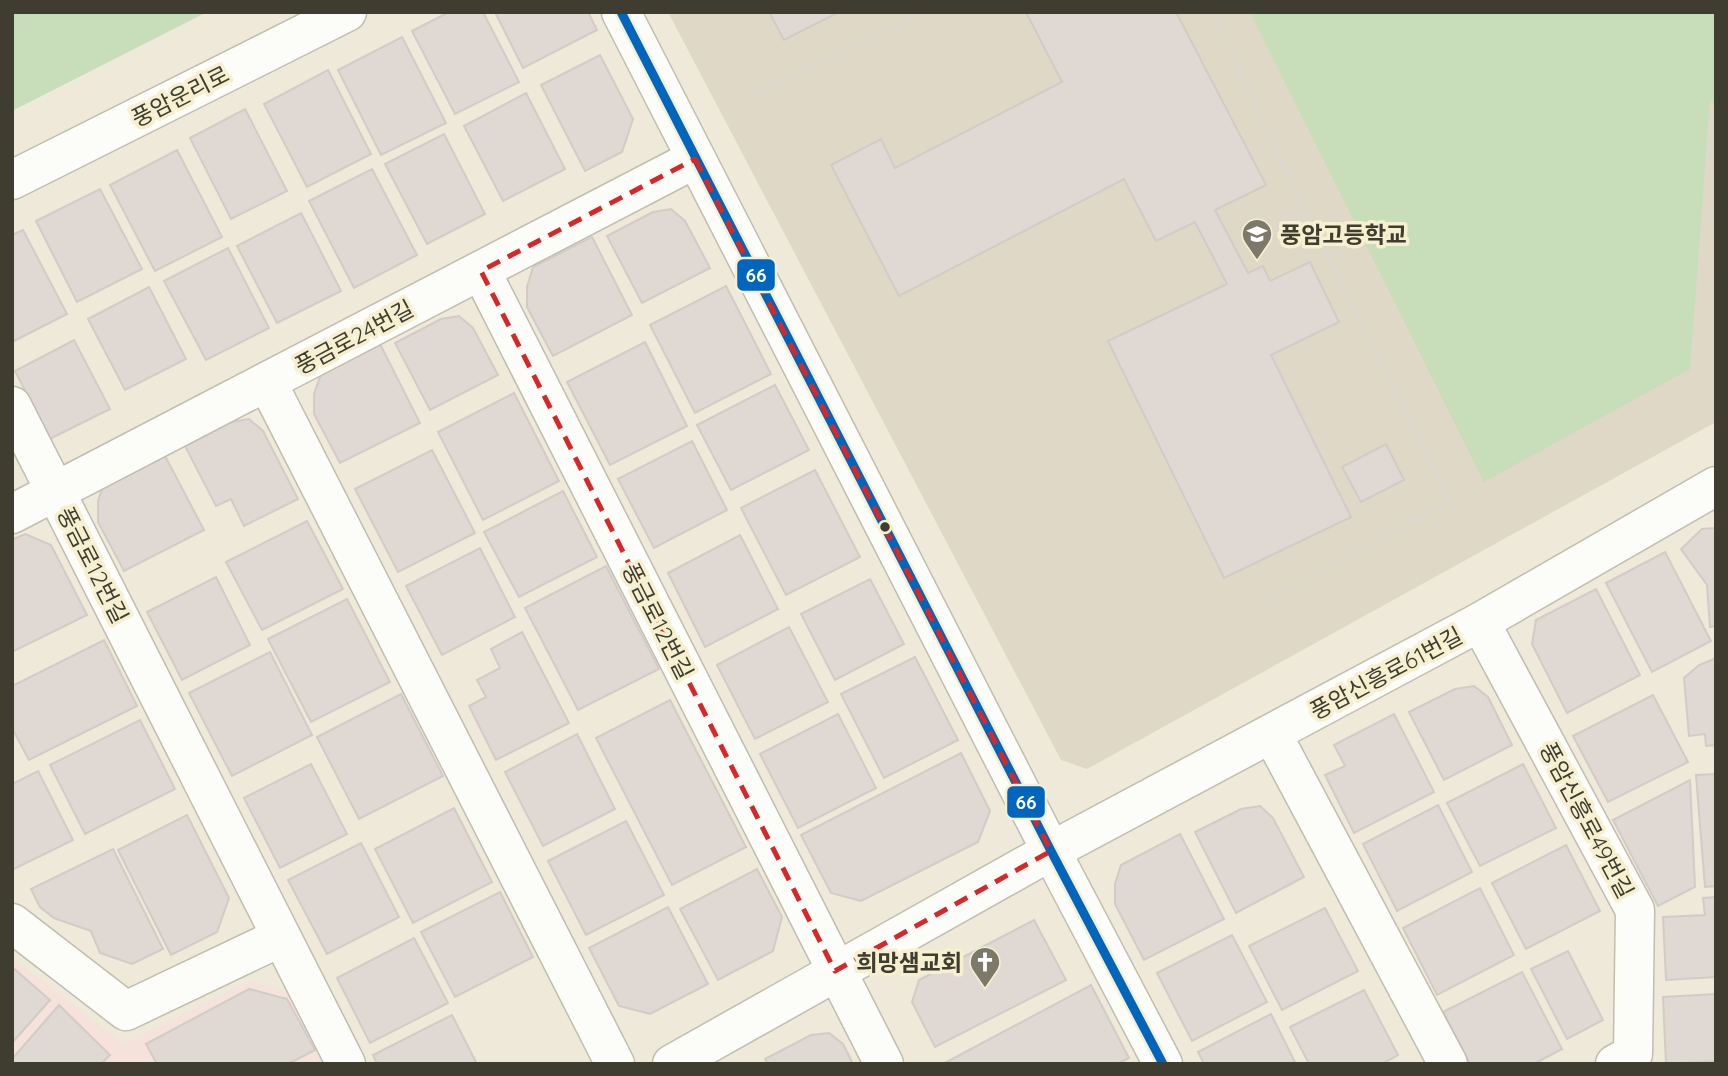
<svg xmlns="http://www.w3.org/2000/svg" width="1728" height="1076" viewBox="0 0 1728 1076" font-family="Quicksand,'Noto Sans KR',sans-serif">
	<rect width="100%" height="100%" fill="#eee9d8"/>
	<path fill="#f4e2db" d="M12 958 124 1044 250 981 290 993 328 1064H12Z"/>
	<path fill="#dfd8c6" d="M668 12H1669L1716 108V422L1087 769 1061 760Z"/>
	<g fill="#c8ddb9">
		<path d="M12 12H207L12 111Z"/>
		<path d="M1250 12H1716V108L1710 100 1690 369 1484 482Z"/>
	</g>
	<g fill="#e0d8d3" stroke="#d2cbc6" stroke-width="2">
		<path d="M449 12H483L519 82 455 114 412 31Z"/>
		<path d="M495 12H588L597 30 523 68Z"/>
		<path d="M769 12H839L784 40Z"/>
		<path d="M1026 12H1176L1266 185 1215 210 1248 273 1263 266 1270 281 1310 262 1339 322 1271 355 1351 517 1224 578 1108 341 1227 284 1195 222 1156 241 1124 179 899 296 831 165 881 139 895 168 1062 82Z"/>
		<path d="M402 37 446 123 381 155 338 70Z"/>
		<path d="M600 55 633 119 622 152 585 171 541 85Z"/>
		<path d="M328 70 371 154 307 187 264 104Z"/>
		<path d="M526 93 565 169 503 201 464 126Z"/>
		<path d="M245 109 287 191 231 219 190 138Z"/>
		<path d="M444 134 485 214 427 244 385 164Z"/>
		<path d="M177 150 222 237 155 271 110 185Z"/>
		<path d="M372 169 417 255 354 288 309 201Z"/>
		<path d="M100 189 142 269 77 302 36 221Z"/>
		<path d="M671 209 685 221 710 268 642 303 607 236 653 212Z"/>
		<path d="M301 213 341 291 277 323 237 246Z"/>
		<path d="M23 230 67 314 12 342V235Z"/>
		<path d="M592 237 632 315 553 356 527 307V287L533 267Z"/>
		<path d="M228 248 269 328 206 360 164 281Z"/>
		<path d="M726 286 771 374 695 413 650 325Z"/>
		<path d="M149 287 186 359 125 390 88 319Z"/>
		<path d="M459 316 473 328 498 375 430 410 395 343 441 319Z"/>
		<path d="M74 340 110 409 50 439 15 371Z"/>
		<path d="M645 342 687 426 610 465 567 382Z"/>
		<path d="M380 344 420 423 340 463 314 414V394L321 374Z"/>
		<path d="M775 385 809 450 731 490 697 425Z"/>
		<path d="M514 393 559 481 483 520 438 432Z"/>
		<path d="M249 419 263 431 298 499 244 526 231 499 216 506 185 446 231 422Z"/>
		<path d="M692 441 727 510 654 548 618 479Z"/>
		<path d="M1386 444 1404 480 1361 502 1342 467Z"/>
		<path d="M432 450 475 533 398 572 355 489Z"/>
		<path d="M163 452 204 530 124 571 98 522V501L104 483Z"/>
		<path d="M815 470 860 557 786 595 741 508Z"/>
		<path d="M563 491 597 557 519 597 484 532Z"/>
		<path d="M307 521 343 589 262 630 226 562Z"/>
		<path d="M1716 528V626L1710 627 1707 585 1681 549 1702 529Z"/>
		<path d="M25 534 51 545 87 615 12 652V540Z"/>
		<path d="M740 535 778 609 705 647 668 573Z"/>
		<path d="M480 548 515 617 442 655 406 586Z"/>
		<path d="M1665 552 1711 641 1652 672 1606 583Z"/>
		<path d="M606 566 659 669 578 710 525 608Z"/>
		<path d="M216 577 250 645 182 680 147 612Z"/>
		<path d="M870 579 904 644 835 680 801 614Z"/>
		<path d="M1596 589 1640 675 1567 713 1532 644 1536 620Z"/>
		<path d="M347 599 390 682 311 722 268 639Z"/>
		<path d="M789 627 828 702 755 739 717 665Z"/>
		<path d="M522 632 569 723 496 760 469 706 486 697 477 680 500 668 491 649Z"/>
		<path d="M104 640 137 706 29 760 12 728V686Z"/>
		<path d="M270 652 312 735 232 776 189 693Z"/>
		<path d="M915 657 958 740 884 778 841 694Z"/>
		<path d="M1716 658V745L1706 746 1705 734 1689 736 1684 678 1699 665Z"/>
		<path d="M1474 686 1488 697 1512 745 1444 780 1409 712 1455 689Z"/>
		<path d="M401 694 443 776 359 819 317 737Z"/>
		<path d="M1653 695 1688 762 1608 802 1573 736Z"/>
		<path d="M670 700 746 847 672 885 596 738Z"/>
		<path d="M838 714 876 788 798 828 760 754Z"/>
		<path d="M1394 714 1434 792 1354 833 1325 775 1345 766 1334 745Z"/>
		<path d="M140 720 175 789 85 834 50 765Z"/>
		<path d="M577 734 615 809 543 846 505 772Z"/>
		<path d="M961 753 990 811 978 842 861 901 831 893 801 835Z"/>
		<path d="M311 764 347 834 280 868 244 798Z"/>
		<path d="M1523 764 1556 828 1480 866 1447 803Z"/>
		<path d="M38 771 73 840 12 870V784Z"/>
		<path d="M1716 774V886L1705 887 1696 775Z"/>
		<path d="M1690 780 1695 887 1658 906 1613 820Z"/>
		<path d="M1438 805 1472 872 1397 911 1363 844Z"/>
		<path d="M1260 806 1273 818 1304 877 1236 913 1195 832 1241 809Z"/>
		<path d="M454 808 492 882 413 923 375 849Z"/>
		<path d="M187 815 229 898 217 932 171 955 118 850Z"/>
		<path d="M626 821 664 895 586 935 548 861Z"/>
		<path d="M1180 834 1224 919 1144 960 1115 904V884L1121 865Z"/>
		<path d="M361 843 399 917 327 954 288 880Z"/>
		<path d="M1566 845 1600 911 1526 949 1492 883Z"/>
		<path d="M113 849 163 949 132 964 100 953 91 931 54 918 40 907 31 889Z"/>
		<path d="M757 869 782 917 773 951 718 980 680 909Z"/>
		<path d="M1480 888 1514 955 1437 995 1403 928Z"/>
		<path d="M500 892 533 957 455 997 421 932Z"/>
		<path d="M1716 897V977L1666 980 1663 917 1705 915 1703 898Z"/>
		<path d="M668 907 708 984 650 1014 619 1006 589 948Z"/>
		<path d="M1325 908 1358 971 1282 1010 1249 946Z"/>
		<path d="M1034 920 1066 980 935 1047 912 1002 919 980Z"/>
		<path d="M1232 935 1267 1002 1192 1041 1157 973Z"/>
		<path d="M414 938 448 1003 370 1043 337 978Z"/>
		<path d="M1568 951 1603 1020 1567 1039 1531 969Z"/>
		<path d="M12 967 50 1000 12 1043Z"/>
		<path d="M1522 972 1562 1049 1534 1064H1470L1443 1012Z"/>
		<path d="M1091 985 1129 1058 1117 1064H943Z"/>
		<path d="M249 989 287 999 315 1050 288 1064H157L146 1044Z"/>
		<path d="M1364 990 1398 1055 1382 1064H1309L1290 1027Z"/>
		<path d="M1716 994V1061L1666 1064 1663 997Z"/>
		<path d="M59 1005 110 1055 101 1064H12V1059Z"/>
		<path d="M1271 1014 1296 1064H1204L1198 1052Z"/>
		<path d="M452 1015 477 1064H377L373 1055Z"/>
		<path d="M829 1033 843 1044 853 1064H768L765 1059 811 1035Z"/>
	</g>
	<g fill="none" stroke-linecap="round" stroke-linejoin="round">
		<g stroke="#c1beb0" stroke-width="41">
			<g id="street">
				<path d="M621 12 1051 851 1163 1064"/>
				<path d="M12 180 347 12"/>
				<path d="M481 271 884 1064"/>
				<path d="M267 382 615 1064"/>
				<path d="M12 406 346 1064"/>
				<path d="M12 514 695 159"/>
				<path d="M1480 622 1635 910 1633 1054 1615 1064"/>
				<path d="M1272 734 1448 1064"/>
				<path d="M12 923 126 1011 281 937"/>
				<path d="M672 1064 1051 851 1480 622 1716 486"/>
			</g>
		</g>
		<g stroke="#d9d8d3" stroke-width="4.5" stroke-dasharray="3.5 5" stroke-linecap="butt">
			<path d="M1213 12 1305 211 1450 500 1262 603"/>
			<path d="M749 98 923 12"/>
		</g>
		<use href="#street" stroke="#fcfcf9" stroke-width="38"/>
		<g stroke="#f6efd0" stroke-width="14">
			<path id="bus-1" d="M621 12 1051 851 1163 1064"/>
		</g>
		<use href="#bus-1" stroke="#0065bd" stroke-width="9"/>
	</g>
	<path fill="none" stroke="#d62828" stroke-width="5" stroke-dasharray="14 9" stroke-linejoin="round" d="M695 159 1051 851 835 971 481 271Z"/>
	<defs>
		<g id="school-pin" transform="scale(1.575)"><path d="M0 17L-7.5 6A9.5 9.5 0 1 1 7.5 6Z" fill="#7c796b" stroke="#f6efd0"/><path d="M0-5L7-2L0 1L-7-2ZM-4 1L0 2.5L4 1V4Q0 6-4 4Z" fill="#fff"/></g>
		<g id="church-pin" transform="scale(1.575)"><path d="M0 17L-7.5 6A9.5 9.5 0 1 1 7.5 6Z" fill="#7c796b" stroke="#f6efd0"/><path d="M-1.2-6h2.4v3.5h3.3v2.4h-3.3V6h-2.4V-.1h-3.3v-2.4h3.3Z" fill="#fff"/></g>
	</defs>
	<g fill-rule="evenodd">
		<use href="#school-pin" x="1257" y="234"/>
		<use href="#church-pin" x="985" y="962"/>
	</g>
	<circle fill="#3f3d30" stroke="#f6efd0" stroke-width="2.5" cx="885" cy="527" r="6"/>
	<g text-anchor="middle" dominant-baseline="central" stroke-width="7" stroke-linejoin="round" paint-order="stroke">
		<g font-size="23" fill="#3f3d30" stroke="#f6efd0">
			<text transform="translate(180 96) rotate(-27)">풍암운리로</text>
			<text transform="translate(354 337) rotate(-28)">풍금로24번길</text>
			<text transform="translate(93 565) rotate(63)">풍금로12번길</text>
			<text transform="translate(658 621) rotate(63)">풍금로12번길</text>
			<text transform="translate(1386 673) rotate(-28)">풍암신흥로61번길</text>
			<text transform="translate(1587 820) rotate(62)">풍암신흥로49번길</text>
		</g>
		<g font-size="23" font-weight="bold" fill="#3f3d30" stroke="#f6efd0" text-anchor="start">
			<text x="1280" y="234">풍암고등학교</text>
			<text x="962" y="962" text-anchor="end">희망샘교회</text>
		</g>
	</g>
	<g stroke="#f6efd0" stroke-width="2.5">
		<rect x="736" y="258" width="40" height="34" rx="7" fill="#0065bd"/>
		<rect x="1006" y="785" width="40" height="34" rx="7" fill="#0065bd"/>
	</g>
	<g font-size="19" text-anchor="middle" font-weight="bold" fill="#fff">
		<text x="756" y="282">66</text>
		<text x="1026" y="809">66</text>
	</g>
	<rect width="1728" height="1076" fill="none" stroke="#3f3d30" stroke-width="28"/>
</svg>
